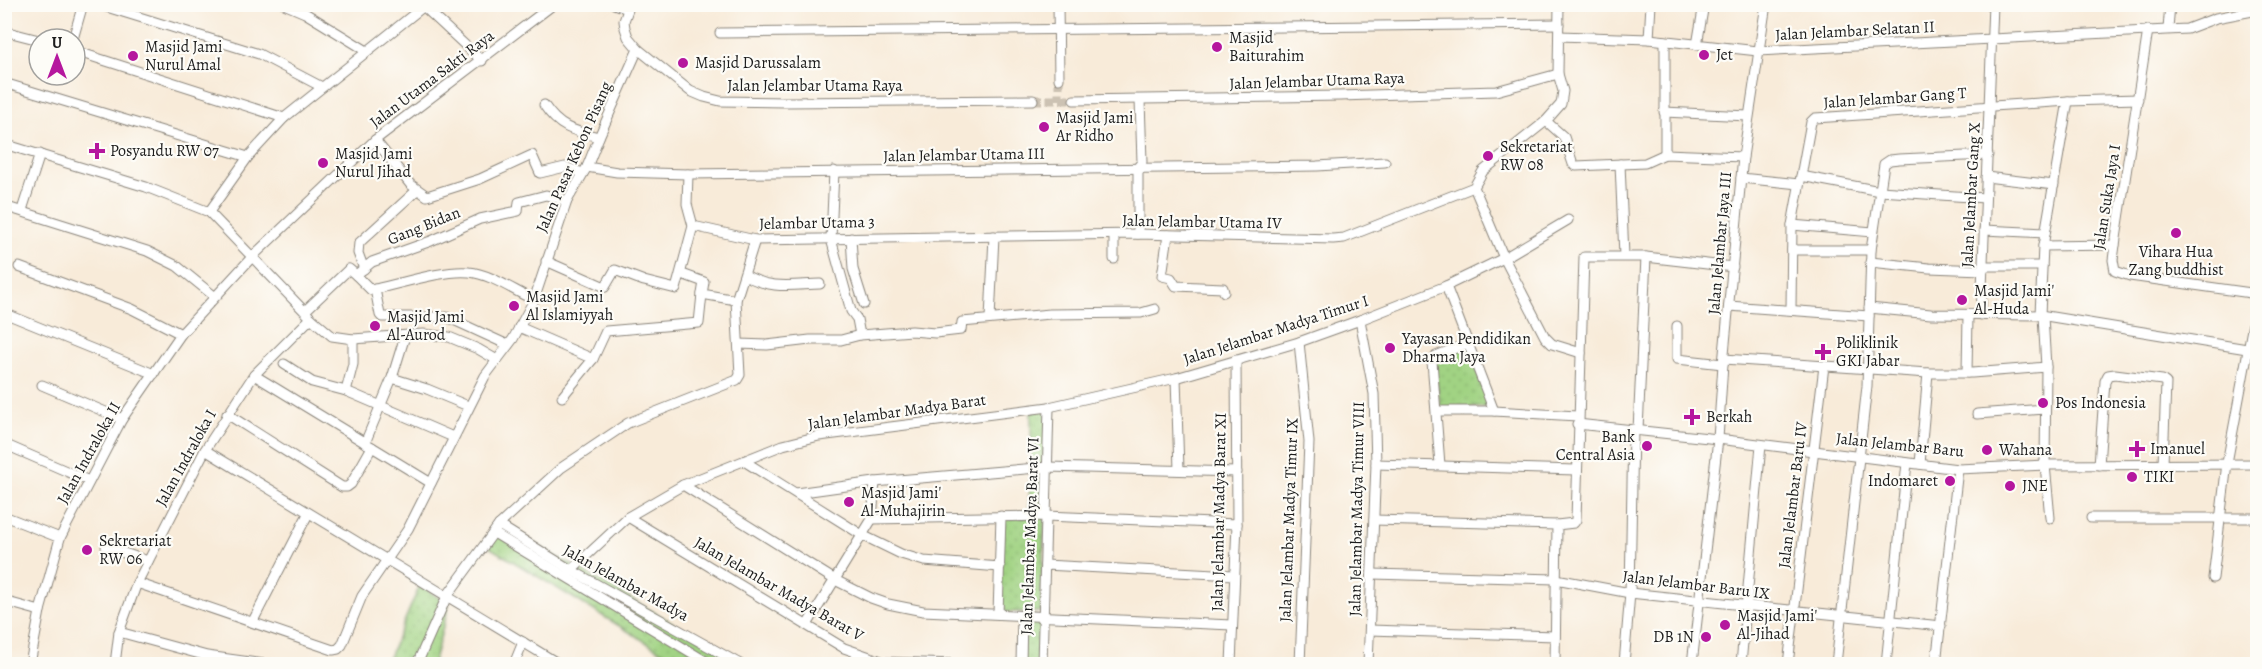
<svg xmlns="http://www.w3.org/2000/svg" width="2262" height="669" viewBox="0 0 2262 669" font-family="Alegreya,serif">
	<defs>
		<pattern id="green-dots" width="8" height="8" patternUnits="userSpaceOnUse" patternTransform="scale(1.5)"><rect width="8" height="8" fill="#a1d383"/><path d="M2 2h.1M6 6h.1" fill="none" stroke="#8ab571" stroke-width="1.8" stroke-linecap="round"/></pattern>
	</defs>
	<rect width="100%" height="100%" fill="#fdfcf7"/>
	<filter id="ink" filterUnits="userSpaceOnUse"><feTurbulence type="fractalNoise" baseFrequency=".0167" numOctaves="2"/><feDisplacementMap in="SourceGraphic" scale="12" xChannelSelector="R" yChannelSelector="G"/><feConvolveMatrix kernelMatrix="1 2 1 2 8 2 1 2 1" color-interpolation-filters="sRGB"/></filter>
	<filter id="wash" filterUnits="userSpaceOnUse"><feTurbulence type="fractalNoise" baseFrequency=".008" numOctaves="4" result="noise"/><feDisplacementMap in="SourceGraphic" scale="24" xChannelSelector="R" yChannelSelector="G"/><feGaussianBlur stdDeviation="1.35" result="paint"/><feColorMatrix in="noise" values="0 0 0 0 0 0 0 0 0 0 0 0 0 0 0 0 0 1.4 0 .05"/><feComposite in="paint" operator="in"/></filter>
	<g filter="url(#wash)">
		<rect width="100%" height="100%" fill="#f8ebd9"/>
		<g fill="url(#green-dots)" stroke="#5e7850" stroke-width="1.5">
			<path d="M1469 346 1490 407 1441 409 1433 358Z"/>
			<path d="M1047 409V465L1031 466V412Z"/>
			<path d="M1046 468 1045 515H1029L1030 470Z"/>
			<path d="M1002 517H1045L1041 612H1000Z"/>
			<path d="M501 524 744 664H682L489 547Z"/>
			<path d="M420 585 449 605 433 664H386Z"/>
			<path d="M1023 615 1040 617 1041 664H1021Z"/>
		</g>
	</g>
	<g filter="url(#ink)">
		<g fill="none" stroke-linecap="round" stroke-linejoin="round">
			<g stroke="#ccc2b3" stroke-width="9" stroke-dasharray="9 4.5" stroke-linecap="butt">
				<path d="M1059 79V100"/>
				<path d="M1033 100H1074"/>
			</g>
			<g stroke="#8a847a" stroke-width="11">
				<g id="minor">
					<path d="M97 4 259 54 322 87"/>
					<path d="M284 4 305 13 367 51"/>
					<path d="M421 4 482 61"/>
					<path d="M614 4 628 9"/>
					<path d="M630 4 624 21 625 28 628 37 638 49 690 91 704 97 720 101 785 102 1033 100"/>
					<path d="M1058 4 1059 79"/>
					<path d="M1559 4 1558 74 1563 91 1561 104 1546 121 1483 171 1474 187 1504 258 1545 337 1552 344 1581 353"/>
					<path d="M2168 29 2170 4"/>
					<path d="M2148 30 2115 245 2113 260 2115 271 2130 276 2251 293 2255 296 2257 302 2227 463 2213 578"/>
					<path d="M4 31 39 40"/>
					<path d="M720 33 1559 24"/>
					<path d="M1559 36 1649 39 1758 51 2187 29 2216 18 2258 10"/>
					<path d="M73 39 83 4"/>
					<path d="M1649 39 1651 4"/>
					<path d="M1697 45 1704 4"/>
					<path d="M75 51 284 118"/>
					<path d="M4 83 248 157"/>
					<path d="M1074 100 1340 96 1496 91 1558 74"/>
					<path d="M544 105C559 128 573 131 599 137"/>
					<path d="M1664 112 1748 116"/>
					<path d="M1546 121 1564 137 1573 164 1576 166 1645 163 1665 154 1743 157"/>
					<path d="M375 140 410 184 427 196 480 179 532 155 540 173 565 167 583 173"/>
					<path d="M4 144 146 187 209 212 311 318 332 336 353 339 423 334 449 337 478 349 497 360"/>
					<path d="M1665 154V41"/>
					<path d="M1620 164 1624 256"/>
					<path d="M587 167 617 172 688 174 1317 166 1385 162"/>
					<path d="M834 171 831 239 851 311 857 319 860 335"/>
					<path d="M1801 176 1880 191 1985 198"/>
					<path d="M1986 177 2054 185"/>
					<path d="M1741 178 1799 184"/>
					<path d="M4 206 147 251 177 266 214 296"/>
					<path d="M22 210 40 154"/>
					<path d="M209 212 248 157 284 118 424 6"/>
					<path d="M1792 225 1873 232"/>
					<path d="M693 226 755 240 1138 234 1333 239 1344 238 1474 187"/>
					<path d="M1984 230 2045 233"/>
					<path d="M1138 234V167L1142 162 1140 100"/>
					<path d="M1168 235 1162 276 1171 278 1176 286 1223 288 1224 292"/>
					<path d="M851 238 853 269 864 304"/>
					<path d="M2043 246 2115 245"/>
					<path d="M1792 250H1871"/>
					<path d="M1114 259V235"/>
					<path d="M546 261 605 287 615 270 644 281 676 289 693 226 687 204 688 174"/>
					<path d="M1870 262 1929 268 1983 270"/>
					<path d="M1983 266H2042"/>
					<path d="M19 267 132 309 181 334"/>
					<path d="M364 269 358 253 359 243 417 190"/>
					<path d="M682 274 704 282 702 294 736 300"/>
					<path d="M356 275 371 290C396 285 445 269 469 272 491 274 514 291 534 300"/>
					<path d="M745 275C771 290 791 285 820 284"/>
					<path d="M1446 286 1494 411"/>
					<path d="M375 289 380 315 382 317H447L508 345"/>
					<path d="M1729 306 1869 316"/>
					<path d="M1869 308 1931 314 2040 315 2247 349"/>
					<path d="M1791 309 1792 225 1811 122 1815 118 2068 101 2138 99"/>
					<path d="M305 311 349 269 356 275 372 262 431 241 480 219 518 211 519 202 546 195 567 201"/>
					<path d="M4 313 154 374"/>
					<path d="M1981 315 1993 4"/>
					<path d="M2040 315 2043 246 2068 101"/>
					<path d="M990 319 994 236"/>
					<path d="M1360 320 1374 394 1376 464 1368 664"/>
					<path d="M1677 326V359L1723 364"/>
					<path d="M519 327 593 359"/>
					<path d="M1299 342 1309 442 1300 664"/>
					<path d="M739 344 767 345 810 340H841L860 335 912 331 935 333 961 330 962 322 1050 314 1141 313 1155 309"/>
					<path d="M1724 359 1928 373H1972L2046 367 2043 316"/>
					<path d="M284 364 312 382 346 391 453 437"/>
					<path d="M2046 367 2045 465 2050 518"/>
					<path d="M1967 373 1968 315"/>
					<path d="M254 375 431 483"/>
					<path d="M392 378 427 389 468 406"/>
					<path d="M1176 378 1179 470"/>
					<path d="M42 385 122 419"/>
					<path d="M346 391 353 364V339"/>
					<path d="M562 397 593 359 606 331 699 323 702 294"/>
					<path d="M1437 411H1494L1577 416"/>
					<path d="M227 414 342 487H347L351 484 372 447"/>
					<path d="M1977 414 2045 409"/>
					<path d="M1577 424 1718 439 1958 469 2045 465 2258 464"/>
					<path d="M1638 430 1646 257"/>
					<path d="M365 443 392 378 405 336"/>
					<path d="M4 444 89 481"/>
					<path d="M205 450 559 664"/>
					<path d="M744 461 862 535 901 554 924 561 1000 567"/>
					<path d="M1376 464 1576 470"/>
					<path d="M1920 464 1928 373"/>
					<path d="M1440 465 1432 361 1436 356 1468 343"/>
					<path d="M2099 465 2105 381 2108 375 2115 374 2162 380 2166 383 2163 464"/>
					<path d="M683 485 835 580 871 598 888 604 923 611 1232 625"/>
					<path d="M796 493 875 482 1048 467 1237 472"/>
					<path d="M4 516 60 538"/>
					<path d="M628 517 844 648 884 662 959 664"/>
					<path d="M2091 518H2258"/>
					<path d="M872 519 1046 516 1237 524"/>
					<path d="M1374 520 1557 525"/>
					<path d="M499 525 571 570 740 664"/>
					<path d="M494 533 710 664"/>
					<path d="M106 547 148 561"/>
					<path d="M1045 565 1234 575"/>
					<path d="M571 570 628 517 683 485 783 445 819 436 1049 407 1176 378 1299 342 1360 320 1446 286 1504 258 1568 220"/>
					<path d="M1372 574 1556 579 1630 593 1941 626"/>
					<path d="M137 583 333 650 338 649 342 645 362 596 408 529 485 376 513 339 534 300 567 201 587 167 599 137 638 49"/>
					<path d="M4 601 40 611"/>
					<path d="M998 614 1001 516"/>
					<path d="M253 621 308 514"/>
					<path d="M807 625 872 519 875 482"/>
					<path d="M1370 630 1555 636"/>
					<path d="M119 632 207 656 264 664"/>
					<path d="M30 664 40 611 60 538 122 419 181 334 253 256 375 140 554 4"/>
					<path d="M115 664 119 632 137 583 205 450 254 375 311 318"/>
					<path d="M417 664 447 596 499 525 561 468 628 423 737 380 740 375 736 300 755 240"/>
					<path d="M514 664 523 642"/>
					<path d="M1021 664 1022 615"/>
					<path d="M1042 664 1049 407"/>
					<path d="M1231 664 1237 524 1236 360"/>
					<path d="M1555 664 1557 525 1574 523 1576 520 1584 257H1646L1733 267"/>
					<path d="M1624 664 1630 593 1633 429"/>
					<path d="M1692 664 1718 439 1723 364 1743 157 1766 4"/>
					<path d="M1741 664 1761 445"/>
					<path d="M1788 664 1824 366"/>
					<path d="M1836 664 1867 386 1871 250 1884 164 1890 160 1899 159 1988 155"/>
					<path d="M1886 664 1907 463"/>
					<path d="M1936 664 1958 469"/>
				</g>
			</g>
			<use href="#minor" stroke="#fff" stroke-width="9"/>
		</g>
	</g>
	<g fill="#b5179e" stroke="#fdfcf7" stroke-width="2">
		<circle cx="1217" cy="47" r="6"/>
		<circle cx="1704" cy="55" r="6"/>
		<circle cx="133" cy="56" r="6"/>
		<circle cx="683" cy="63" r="6"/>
		<circle cx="1044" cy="127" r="6"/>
		<path d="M94 142h6v6h6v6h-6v6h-6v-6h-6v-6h6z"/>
		<circle cx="1488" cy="156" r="6"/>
		<circle cx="323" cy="163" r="6"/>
		<circle cx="2176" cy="233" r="6"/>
		<circle cx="1962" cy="300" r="6"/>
		<circle cx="514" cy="306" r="6"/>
		<circle cx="375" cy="326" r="6"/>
		<circle cx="1390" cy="348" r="6"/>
		<path d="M1820 343h6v6h6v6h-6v6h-6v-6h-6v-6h6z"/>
		<circle cx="2043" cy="403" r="6"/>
		<path d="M1689 408h6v6h6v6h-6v6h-6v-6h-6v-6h6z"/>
		<circle cx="1647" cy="446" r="6"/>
		<path d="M2134 440h6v6h6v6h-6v6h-6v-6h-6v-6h6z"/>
		<circle cx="1987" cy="450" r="6"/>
		<circle cx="2132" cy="477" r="6"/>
		<circle cx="1950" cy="481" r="6"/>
		<circle cx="2010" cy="486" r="6"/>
		<circle cx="849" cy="502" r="6"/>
		<circle cx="87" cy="550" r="6"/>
		<circle cx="1725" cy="625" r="6"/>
		<circle cx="1706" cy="637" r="6"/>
	</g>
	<g text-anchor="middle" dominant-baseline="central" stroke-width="4.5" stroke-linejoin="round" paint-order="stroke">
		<g font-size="16" fill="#1c1c1c" stroke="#fdfcf7">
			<text transform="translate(1855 31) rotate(-3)">Jalan Jelambar Selatan II</text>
			<text transform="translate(432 79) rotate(-37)">Jalan Utama Sakti Raya</text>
			<text transform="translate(1317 81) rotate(-2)">Jalan Jelambar Utama Raya</text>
			<text x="815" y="86">Jalan Jelambar Utama Raya</text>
			<text transform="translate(1895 98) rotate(-4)">Jalan Jelambar Gang T</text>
			<text transform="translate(964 155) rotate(-1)">Jalan Jelambar Utama III</text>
			<text transform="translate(574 157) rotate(-66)">Jalan Pasar Kebon Pisang</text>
			<text transform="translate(1971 195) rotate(-87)">Jalan Jelambar Gang X</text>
			<text transform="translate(2107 197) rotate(-81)">Jalan Suka Jaya I</text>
			<text transform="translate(1202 222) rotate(1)">Jalan Jelambar Utama IV</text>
			<text transform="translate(817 223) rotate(-1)">Jelambar Utama 3</text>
			<text transform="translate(424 226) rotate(-22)">Gang Bidan</text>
			<text transform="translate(1720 243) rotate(-85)">Jalan Jelambar Jaya III</text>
			<text transform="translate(1276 330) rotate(-18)">Jalan Jelambar Madya Timur I</text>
			<text transform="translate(897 412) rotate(-8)">Jalan Jelambar Madya Barat</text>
			<text transform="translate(1900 445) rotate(6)">Jalan Jelambar Baru</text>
			<text transform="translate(89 453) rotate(-61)">Jalan Indraloka II</text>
			<text transform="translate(186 458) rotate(-61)">Jalan Indraloka I</text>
			<text transform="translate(1793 495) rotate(-83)">Jalan Jelambar Baru IV</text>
			<text transform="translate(1357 509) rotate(-89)">Jalan Jelambar Madya Timur VIII</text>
			<text transform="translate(1219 512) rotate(-89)">Jalan Jelambar Madya Barat XI</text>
			<text transform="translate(1289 520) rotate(-88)">Jalan Jelambar Madya Timur IX</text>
			<text transform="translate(1030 536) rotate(-88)">Jalan Jelambar Madya Barat VI</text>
			<text transform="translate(626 583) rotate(29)">Jalan Jelambar Madya</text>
			<text transform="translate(1696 585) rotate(7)">Jalan Jelambar Baru IX</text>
			<text transform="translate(779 589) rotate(30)">Jalan Jelambar Madya Barat V</text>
		</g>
		<g font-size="16" fill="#1c1c1c" stroke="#fdfcf7" text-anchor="start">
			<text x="1229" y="38">Masjid<tspan x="1229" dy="18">Baiturahim</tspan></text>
			<text x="145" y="47">Masjid Jami<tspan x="145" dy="18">Nurul Amal</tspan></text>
			<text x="1716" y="55">Jet</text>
			<text x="695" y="63">Masjid Darussalam</text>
			<text x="1056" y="118">Masjid Jami<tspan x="1056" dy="18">Ar Ridho</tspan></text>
			<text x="1500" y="147">Sekretariat<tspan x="1500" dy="18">RW 08</tspan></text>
			<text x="110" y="151">Posyandu RW 07</text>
			<text x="335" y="154">Masjid Jami<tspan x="335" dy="18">Nurul Jihad</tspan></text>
			<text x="2176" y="252" text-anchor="middle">Vihara Hua<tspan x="2176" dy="18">Zang buddhist</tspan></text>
			<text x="1974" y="291">Masjid Jami'<tspan x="1974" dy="18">Al-Huda</tspan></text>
			<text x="526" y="297">Masjid Jami<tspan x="526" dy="18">Al Islamiyyah</tspan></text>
			<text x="387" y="317">Masjid Jami<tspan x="387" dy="18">Al-Aurod</tspan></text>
			<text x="1402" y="339">Yayasan Pendidikan<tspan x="1402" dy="18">Dharma Jaya</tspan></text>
			<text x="1836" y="343">Poliklinik<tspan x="1836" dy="18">GKI Jabar</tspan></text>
			<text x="2055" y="403">Pos Indonesia</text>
			<text x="1706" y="417">Berkah</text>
			<text x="1635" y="437" text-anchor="end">Bank<tspan x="1635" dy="18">Central Asia</tspan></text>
			<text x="2150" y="449">Imanuel</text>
			<text x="1999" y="450">Wahana</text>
			<text x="2144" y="477">TIKI</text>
			<text x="1938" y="481" text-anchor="end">Indomaret</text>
			<text x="2022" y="486">JNE</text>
			<text x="861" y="493">Masjid Jami'<tspan x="861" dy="18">Al-Muhajirin</tspan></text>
			<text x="99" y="541">Sekretariat<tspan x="99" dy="18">RW 06</tspan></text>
			<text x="1737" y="616">Masjid Jami'<tspan x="1737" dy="18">Al-Jihad</tspan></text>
			<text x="1694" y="637" text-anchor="end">DB 1N</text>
		</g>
	</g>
	<rect width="2262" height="669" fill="none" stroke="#fdfcf7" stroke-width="24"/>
	<g transform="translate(57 57)"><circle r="28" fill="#fdfcf7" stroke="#a3a29f" stroke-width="1.5"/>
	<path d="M0-4.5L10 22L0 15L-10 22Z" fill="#b5179e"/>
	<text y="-9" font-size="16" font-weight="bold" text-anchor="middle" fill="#1c1c1c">U</text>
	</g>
</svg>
